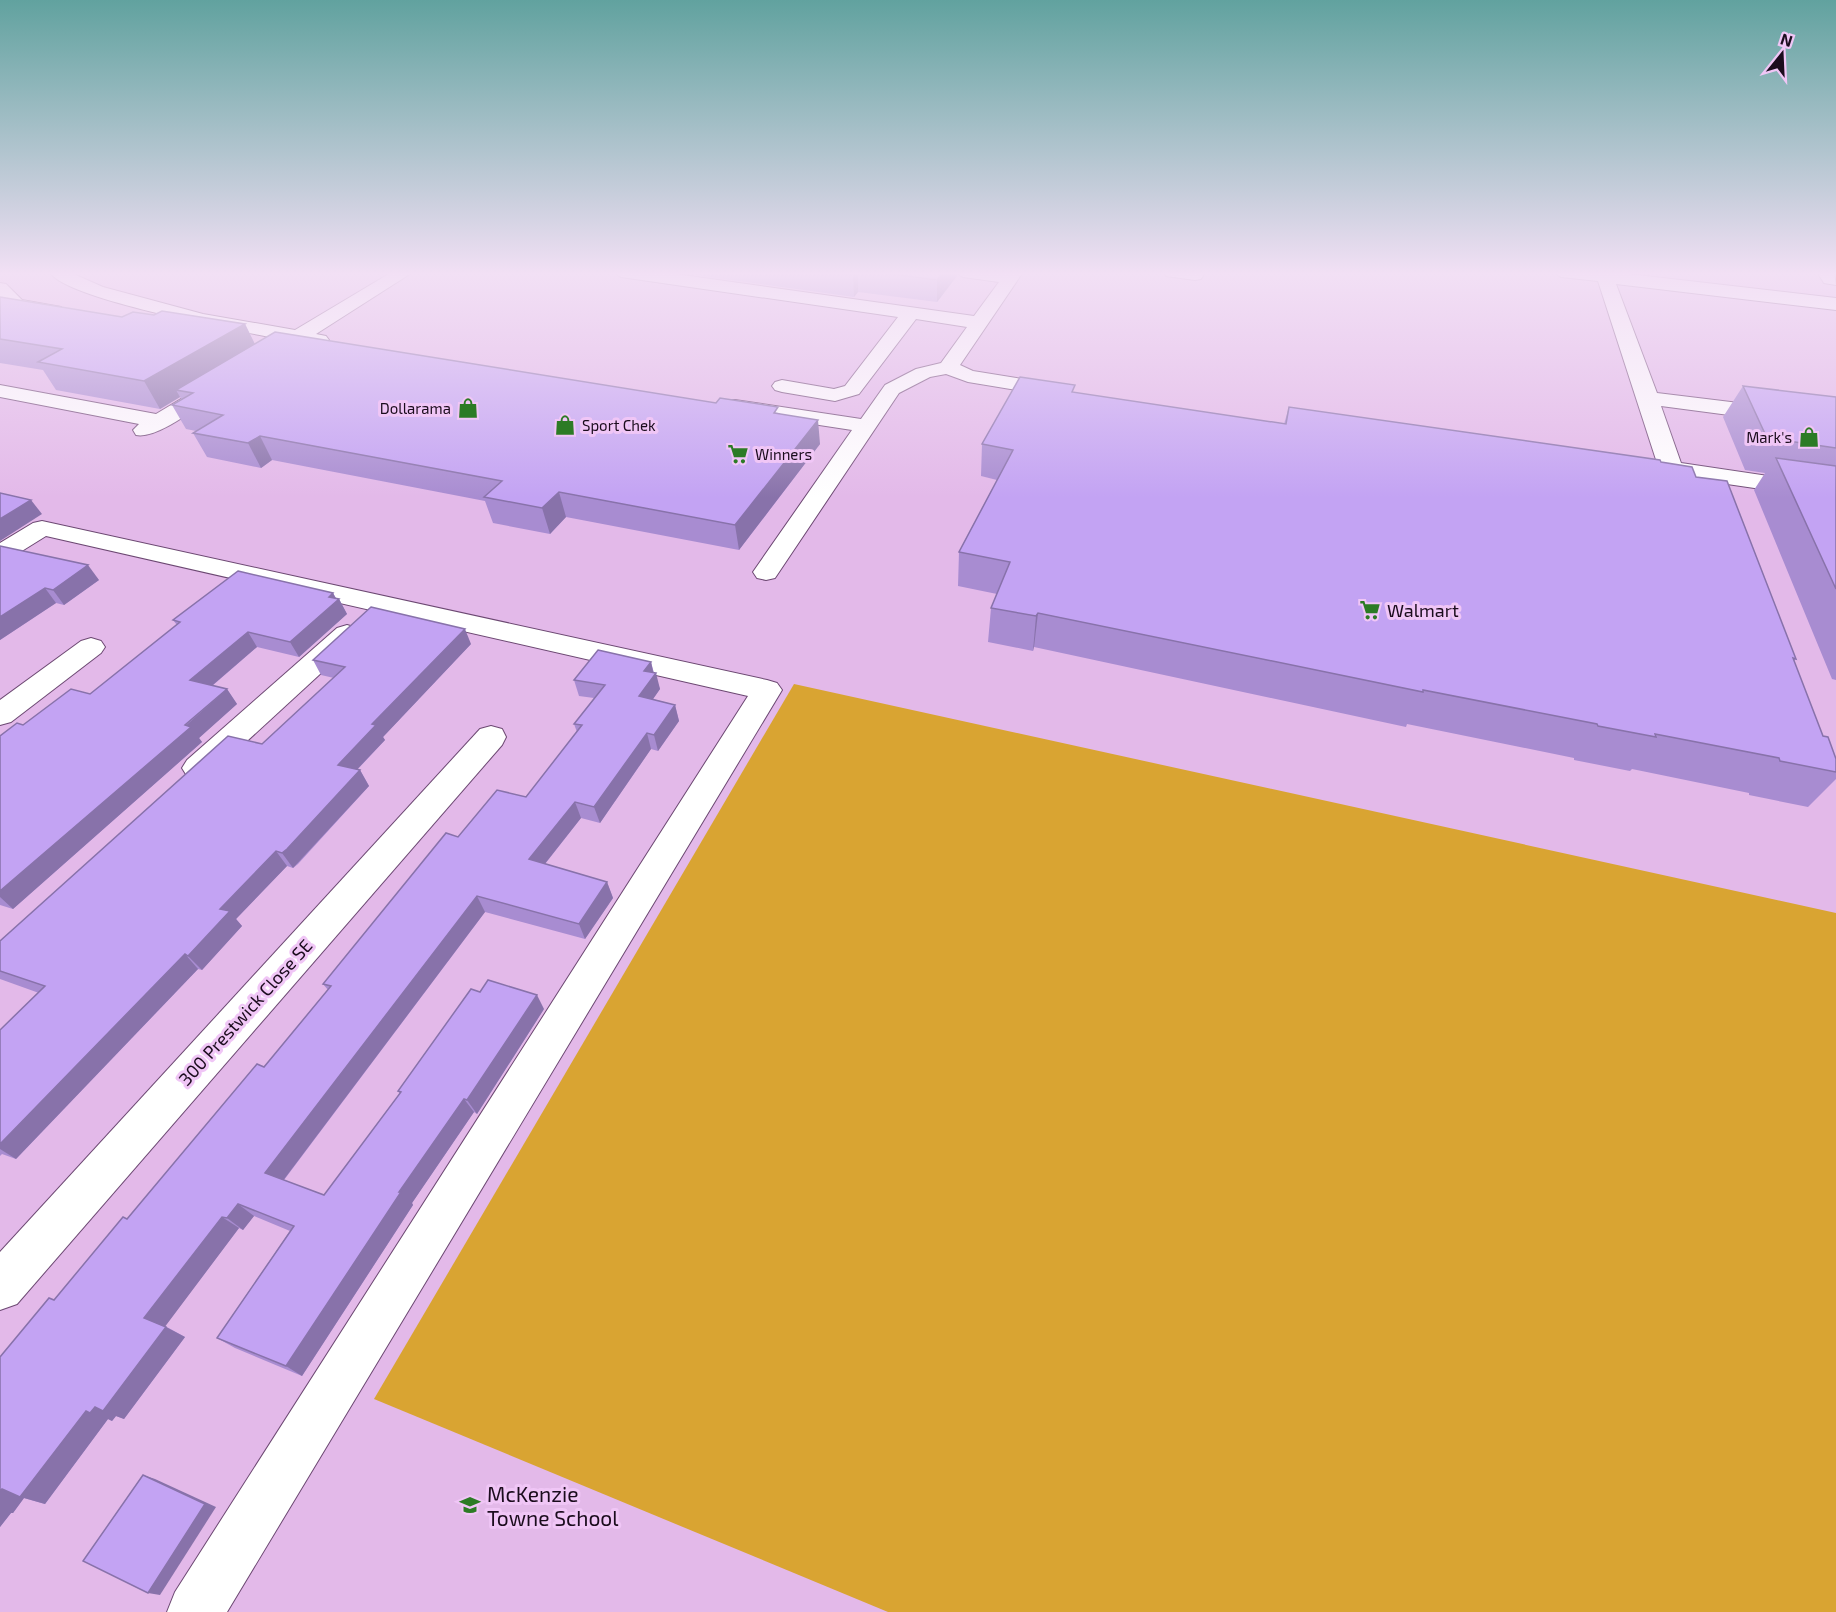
<svg xmlns="http://www.w3.org/2000/svg" width="1836" height="1612" viewBox="0 0 1836 1612" font-family="'Exo 2',sans-serif">
	<rect width="100%" height="100%" fill="#e3b9e9"/>
	<path fill="#d9a432" d="M794 684 1836 913V1612H888L374 1399Z"/>
	<g fill="none" stroke-linecap="round" stroke-linejoin="round">
		<g stroke="#6c4872" stroke-width="2">
			<g id="minor">
				<path d="M50 272H69L103 287 203 314 295 330 392 272H413L316 334 326 336 329 340 326 344C317 346 309 341 300 343 292 344 290 348 281 346L278 342 280 339C245 332 63 299 50 272Z"/>
				<path d="M613 272H661L974 316 999 282 963 277 955 272H1023L960 365 973 371 1060 385 1067 387 1070 391 1067 395 1060 397 968 382 946 374 930 377 899 393 775 578 766 580 757 578 753 572 852 430 735 412 727 411 724 406 727 401 735 400 861 419 885 385 916 369 941 363 967 327 916 319 859 394 835 401 782 392 775 390 772 386 775 382 782 380 834 389 845 386 898 317 621 277Z"/>
				<path d="M1164 272H1205L1201 279 1195 280 1166 276Z"/>
				<path d="M1553 272H1611L1836 298V310L1616 284 1657 393 1836 415V429L1661 406 1681 463 1836 486V500L1686 478 1682 483 1674 485 1638 479 1634 474 1638 469 1646 467 1659 469 1598 281 1561 277Z"/>
				<path d="M1817 272H1834L1836 285 1824 283Z"/>
				<path d="M0 283 6 284 22 300 61 307 63 311 61 315 54 317 9 308 0 298Z"/>
				<path d="M213 382 220 384 223 388 220 392C201 404 157 440 136 435L133 430 139 424 0 397V385L156 414 206 384Z"/>
				<path d="M42 521 767 680 777 683 782 690 227 1612H167L175 1592 748 696 46 536 9 559 0 562V543L33 523Z"/>
				<path d="M347 625 357 628 361 634 357 640 209 776 198 779 187 776 182 768 187 760 337 628Z"/>
				<path d="M91 638 101 641 105 647 101 653 11 722 0 725V700L81 641Z"/>
				<path d="M491 726 502 729 506 737 502 745 17 1304 0 1310V1252L480 729Z"/>
			</g>
		</g>
		<use href="#minor" fill="#fff" fill-rule="evenodd"/>
	</g>
	<g fill="#a88cd1">
		<path d="M674 272H957V276L937 302 858 292 854 297Z"/>
		<path d="M0 297 122 317 154 315 245 324 255 344 779 413 820 444 739 550 566 517 550 534 493 523 485 501 272 460 261 468 207 457 193 433 196 431 186 429 172 405 182 400 180 397 160 409 56 390 43 370 0 363Z"/>
		<path d="M1743 386 1836 397V680L1832 679 1754 490 1765 473 1745 470 1723 417Z"/>
		<path d="M1075 393 1284 424 1289 407 1661 462 1696 477 1796 659 1794 661 1823 736 1836 759V779L1808 807 1749 795V793L1632 769 1630 771 1574 760V758L1407 724 1406 727 1034 647 1033 651 988 642 991 608 997 594 958 586 959 552 997 480 981 476 982 444Z"/>
		<path d="M0 546 99 580 64 605 56 603 0 640Z"/>
		<path d="M333 593 336 598 339 599 347 614 299 657 257 647 212 686 227 689 237 704 199 738 202 742 13 909 0 905V736L90 694 177 625 173 620Z"/>
		<path d="M471 644 383 737 385 740 357 770H360L369 786 298 864 293 868 287 866 236 919 242 926 202 970 198 969 16 1159 2 1154 0 1156V1030L39 993 0 979V941L262 744 334 678 321 675 313 660Z"/>
		<path d="M651 662 654 673 660 689 653 699 675 705 679 721 658 751 651 749 600 823 581 818 545 864 607 882 613 898 585 939 485 912 284 1180 324 1195 400 1094 398 1091 544 1009 477 1114 474 1112 412 1203 413 1205 302 1376 235 1348 217 1338 290 1231 254 1216 243 1230 239 1228 165 1326 185 1337 124 1419 116 1416 112 1421 108 1419 45 1504 24 1498 13 1513H11L0 1527V1357L54 1300 264 1067 328 990 323 984 458 837 526 797 577 732 574 724 594 698 579 696 574 680Z"/>
	</g>
	<g fill="#8872aa">
		<path d="M855 272H858V292L854 297 853 275Z"/>
		<path d="M943 272H957V276L937 302V280Z"/>
		<path d="M245 324 258 351 176 390 180 397 160 409 144 381Z"/>
		<path d="M818 420 820 444 739 550 735 525Z"/>
		<path d="M260 436 272 460 261 468 248 443Z"/>
		<path d="M559 492 566 517 550 534 542 508Z"/>
		<path d="M31 500 42 514 0 541V519Z"/>
		<path d="M88 565 99 580 64 605 53 590Z"/>
		<path d="M45 588 56 603 0 640V617Z"/>
		<path d="M333 593 337 601 339 599 347 614 299 657 290 642 329 597Z"/>
		<path d="M1038 613 1034 647 1033 651 1036 616Z"/>
		<path d="M465 629 471 644 383 737 385 740 347 780 338 765 372 724Z"/>
		<path d="M248 632 257 647 200 696 190 680Z"/>
		<path d="M651 662 654 676 656 673 660 689 644 712 639 696 644 671Z"/>
		<path d="M227 689 237 704 199 738 202 742 13 909 0 897V891Z"/>
		<path d="M675 705 679 721 658 751 654 735Z"/>
		<path d="M647 733 651 749 600 823 594 807Z"/>
		<path d="M360 770 369 786 293 868 282 853Z"/>
		<path d="M575 802 581 818 536 875 529 859Z"/>
		<path d="M276 851 287 866 236 919 242 926 202 970 188 956 220 909Z"/>
		<path d="M607 882 613 898 585 939 579 924Z"/>
		<path d="M477 896 485 912 279 1186 265 1173Z"/>
		<path d="M185 954 198 969 16 1159 0 1149V1144Z"/>
		<path d="M537 995 544 1009 477 1114 467 1100Z"/>
		<path d="M464 1099 474 1112 412 1203 413 1205 302 1376 286 1366 399 1192Z"/>
		<path d="M238 1204 254 1216 243 1230 227 1218Z"/>
		<path d="M222 1217 239 1228 164 1328 144 1318Z"/>
		<path d="M166 1327 185 1337 124 1419 116 1416 112 1421 108 1419 45 1504 24 1498 13 1513H11L0 1527V1491L2 1489 86 1411 95 1407Z"/>
		<path d="M143 1475 155 1479 216 1507 160 1595 148 1593Z"/>
	</g>
	<g fill="#c3a3f3" stroke="#8872aa" stroke-width="1.5">
		<path d="M834 272H855L853 275Z"/>
		<path d="M877 272H943L937 280Z"/>
		<path d="M0 297 122 317 133 312 154 315 162 311 245 324 144 381 38 362 62 349 0 339Z"/>
		<path d="M275 332 716 403 720 398 778 407 774 413 818 420 735 525 559 492 542 508 484 497 502 481 260 436 248 443 193 433 223 415 172 405 193 393 176 390Z"/>
		<path d="M1020 377 1075 385 1072 392 1286 424 1289 407 1660 460 1661 462 1692 467 1696 477 1727 481 1796 659 1793 658 1823 736 1828 737 1836 759V772L1780 761 1779 758 1655 734 1656 737 1598 726 1597 724 1423 690V692L1038 613 1036 616 991 608 1010 562 959 552 1013 450 982 444Z"/>
		<path d="M1743 386 1836 397V448L1767 438Z"/>
		<path d="M1776 458 1836 466V589Z"/>
		<path d="M0 493 31 500 0 519Z"/>
		<path d="M0 546 88 565 53 590 45 588 0 617Z"/>
		<path d="M238 571 333 593 329 597 339 599 290 642 248 632 190 680 227 689 185 725 191 727 0 891V736L17 723 23 725 71 689 90 694 180 622 173 620Z"/>
		<path d="M371 607 465 629 372 724 376 725 338 765 360 770 287 849 282 853 276 851 220 909 230 911 188 956 185 954 0 1144V1030L45 986 0 971V941L228 736 262 744 345 667 313 660Z"/>
		<path d="M598 650 651 662 644 671 656 673 639 696 675 705 654 735 647 733 594 807 575 802 529 859 607 882 579 924 477 896 265 1173 324 1195 401 1092 398 1091 471 989 480 992 488 980 537 995 467 1100 464 1099 399 1192H401L286 1366 217 1338 294 1226 238 1204 227 1218 222 1217 144 1318 166 1327 103 1411 95 1407 90 1413 86 1411 20 1497 2 1489 0 1491V1357L49 1298 54 1300 123 1217 127 1219 257 1064 264 1067 331 986 323 984 446 833 458 837 497 790 526 797 582 725 574 724 605 685 574 680Z"/>
		<path d="M143 1475 205 1504 148 1593 83 1561Z"/>
	</g>
	<linearGradient id="sky" x2="0" y2="1"><stop stop-color="#61a29f"/><stop offset="0.55" stop-color="#f2e0f5"/><stop offset="1" stop-color="#f2e0f5" stop-opacity="0"/></linearGradient>
	<rect width="1836" height="498" fill="url(#sky)"/>
	<defs>
		<g id="shop-bare" transform="scale(1.62)"><path d="M-5-2.5h2.3a2.7 3.5 0 0 1 5.4 0H5L5.5 6h-11ZM-1.5-2.5h3a1.5 2.3 0 0 0-3 0Z" fill="#2c7b25" stroke="#f0c6f6" stroke-width="2.5" paint-order="stroke"/></g>
		<g id="supermarket-bare" transform="scale(1.62)"><path d="M-6-5.5h2.5l.6 2H6L4.5 2H-2.5L-4.4-4H-6ZM-1.5 3.2a1.3 1.3 0 1 0 .1 0ZM3 3.2a1.3 1.3 0 1 0 .1 0Z" fill="#2c7b25" stroke="#f0c6f6" stroke-width="2.5" paint-order="stroke"/></g>
		<g id="school-bare" transform="scale(1.62)"><path d="M0-5L7-2L0 1L-7-2ZM-4 1L0 2.5L4 1V4Q0 6-4 4Z" fill="#2c7b25" stroke="#f0c6f6" stroke-width="2.5" paint-order="stroke"/></g>
	</defs>
	<g fill-rule="evenodd">
		<use href="#shop-bare" x="468" y="408"/>
		<use href="#shop-bare" x="565" y="425"/>
		<use href="#shop-bare" x="1809" y="437"/>
		<use href="#supermarket-bare" x="738" y="454"/>
		<use href="#supermarket-bare" x="1370" y="610"/>
		<use href="#school-bare" x="470" y="1505"/>
	</g>
	<g text-anchor="middle" dominant-baseline="central" stroke-width="6" stroke-linejoin="round" paint-order="stroke">
		<g font-size="15" fill="#1b0c1d" stroke="#f0c6f6" text-anchor="end">
			<text x="451" y="408">Dollarama</text>
			<text x="582" y="425" text-anchor="start">Sport Chek</text>
			<text x="1792" y="437">Mark's</text>
			<text x="755" y="454" text-anchor="start">Winners</text>
		</g>
		<g font-size="18" fill="#1b0c1d" stroke="#f0c6f6" text-anchor="start">
			<text x="1387" y="610">Walmart</text>
		</g>
		<g font-size="18" fill="#1b0c1d" stroke="#f0c6f6">
			<text transform="translate(245 1012) rotate(-48)">300 Prestwick Close SE</text>
		</g>
		<g font-size="21" fill="#1b0c1d" stroke="#f0c6f6" text-anchor="start">
			<text x="487" y="1493">McKenzie<tspan x="487" dy="24">Towne School</tspan></text>
		</g>
	</g>
	<g transform="translate(1782 54) rotate(18)" stroke="#f0c6f6" stroke-width="4.5" paint-order="stroke">
	<path d="M0-4.5L10 22L0 15L-10 22Z" fill="#1b0c1d"/>
	<text y="-9" font-size="16" font-weight="bold" text-anchor="middle" fill="#1b0c1d">N</text>
	</g>
</svg>
